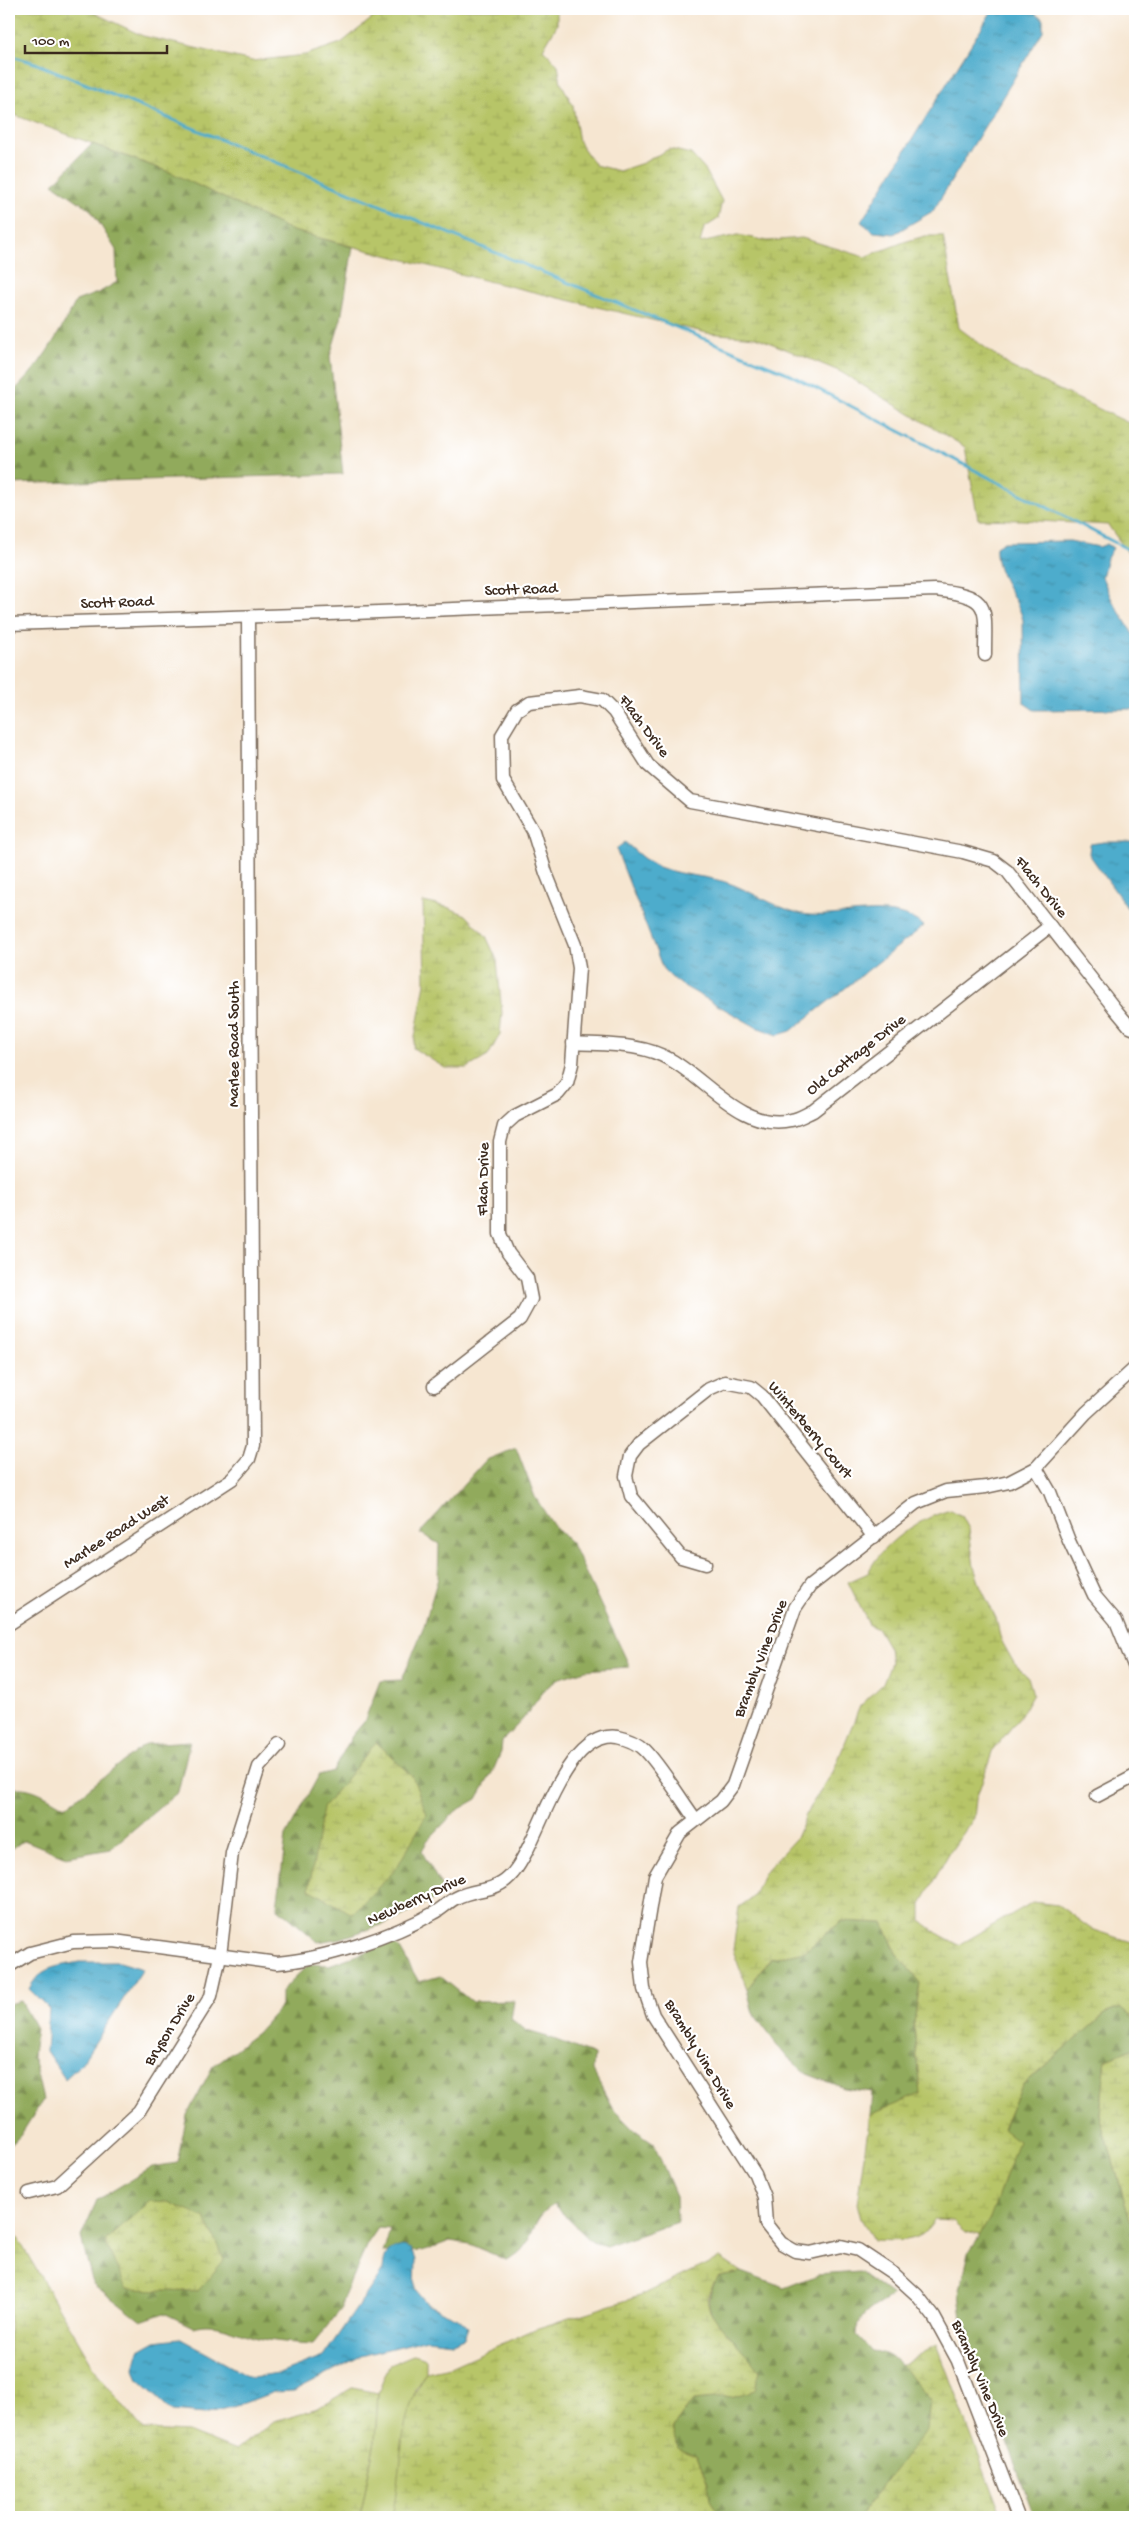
<svg xmlns="http://www.w3.org/2000/svg" width="1144" height="2526" viewBox="0 0 1144 2526" font-family="'Gochi Hand',sans-serif">
	<defs>
		<pattern id="forest-firs" width="22" height="20" patternUnits="userSpaceOnUse" patternTransform="scale(1.25)"><rect width="22" height="20" fill="#91aa5c"/><path d="M5 1l3.5 6h-7zM16 11l3.5 6h-7z" fill="#788b4b"/></pattern>
		<pattern id="wetland-marsh" width="20" height="14" patternUnits="userSpaceOnUse" patternTransform="scale(1.25)"><rect width="20" height="14" fill="#b7c567"/><path d="M1 5h8M5 5V1M11 12h8M15 12V8" fill="none" stroke="#9ea959"/></pattern>
		<pattern id="water-ripples" width="26" height="14" patternUnits="userSpaceOnUse" patternTransform="scale(1.25)"><rect width="26" height="14" fill="#4daccc"/><path d="M2 4q2-2 4 0t4 0M15 11q2-2 4 0t4 0" fill="none" stroke="#418ca5"/></pattern>
	</defs>
	<rect width="100%" height="100%" fill="#fff"/>
	<filter id="ink" filterUnits="userSpaceOnUse"><feTurbulence type="fractalNoise" baseFrequency=".02" numOctaves="2"/><feDisplacementMap in="SourceGraphic" scale="10" xChannelSelector="R" yChannelSelector="G"/><feConvolveMatrix kernelMatrix="1 2 1 2 8 2 1 2 1" color-interpolation-filters="sRGB"/></filter>
	<filter id="wash" filterUnits="userSpaceOnUse"><feTurbulence type="fractalNoise" baseFrequency=".0096" numOctaves="4" result="noise"/><feDisplacementMap in="SourceGraphic" scale="20" xChannelSelector="R" yChannelSelector="G"/><feGaussianBlur stdDeviation="1.12" result="paint"/><feColorMatrix in="noise" values="0 0 0 0 0 0 0 0 0 0 0 0 0 0 0 0 0 1.4 0 .05"/><feComposite in="paint" operator="in"/></filter>
	<g filter="url(#wash)">
		<rect width="100%" height="100%" fill="#f6e6d1"/>
		<path fill="#b7c567" stroke="#797842" d="M413 2355 426 2359V2372L415 2389 392 2517H360L375 2440 378 2393 389 2365Z"/>
		<g fill="url(#forest-firs)" stroke="#666a3d">
			<path d="M92 144 172 173 293 231 353 247 341 319 330 356 343 474 9 484V395C38 371 59 334 76 301L100 292 117 282 116 250 91 210 53 184Z"/>
			<path d="M516 1448 535 1497 553 1525 572 1544 630 1667 585 1670 560 1678 546 1688 523 1719 502 1741 501 1752 493 1771 477 1799 456 1811 427 1841 422 1852 445 1893 393 1921 342 1938 318 1942 277 1907 286 1836 319 1775 333 1771 352 1736 364 1722 380 1681 402 1680 423 1629 438 1578 439 1544 420 1533 486 1460Z"/>
			<path d="M190 1741 178 1792 110 1849 66 1857 24 1840 9 1851V1789C31 1784 47 1797 65 1807L146 1744Z"/>
			<path d="M842 1921 883 1923 897 1954 920 1983 914 2024 920 2095 870 2115 872 2092 844 2088 807 2074 784 2054 753 2013 747 1989 771 1958 805 1951Z"/>
			<path d="M393 1942 400 1949 419 1982 440 1976 472 2002 514 2001 511 2019 527 2031 551 2038 594 2055 593 2071 613 2109 635 2131 654 2144 676 2196 677 2222 606 2247 592 2242 554 2205C526 2219 537 2249 506 2260L470 2244 450 2241 423 2251 383 2253 390 2229 378 2228 367 2244 342 2301V2308L313 2344C295 2343 276 2342 258 2338 235 2333 217 2320 193 2327L164 2313 141 2321 93 2284 81 2237 97 2200 152 2167 177 2163 187 2115 213 2066 257 2033 281 2006V1991L309 1964 329 1965Z"/>
			<path d="M21 2001 36 2028 33 2057 43 2100 20 2136 9 2147V2004Z"/>
			<path d="M1121 2008 1135 2020V2048L1106 2059 1100 2114 1130 2220 1135 2227V2517H1035L963 2327 959 2294 969 2253 990 2218 1003 2130 1022 2085 1105 2014Z"/>
			<path d="M741 2272 784 2288 817 2275 860 2272 892 2296C875 2307 857 2313 857 2335L872 2351C900 2353 912 2380 930 2399L928 2430 881 2486 859 2517H721L710 2499 708 2485 697 2456 678 2448 673 2427 693 2400 735 2396 731 2337C710 2315 700 2304 719 2276Z"/>
		</g>
		<g fill="url(#wetland-marsh)" stroke="#797842">
			<path d="M9 9H86L143 36 252 61 305 55 341 43 384 9H557V25L543 49 558 65 561 83 573 105 579 142 595 165 619 171 643 163 669 149 691 154 706 171 722 201 718 219 704 228 700 243 738 235 768 241 802 238 865 257 904 242 925 236H943L959 328 1011 367 1135 426V563L1108 525 1022 520 978 519 965 447 839 371 756 337 707 333 479 279 293 231 172 173 9 113Z"/>
			<path d="M423 902 447 907 466 915 486 936 497 960 502 1013 500 1034 488 1056 467 1068H445L413 1048 425 983Z"/>
			<path d="M951 1510 962 1516 969 1529 974 1567 981 1588 996 1618 1001 1640 1014 1663 1028 1677 1033 1694 1020 1717 993 1750 976 1799 974 1818 948 1855 921 1904V1921L937 1933 959 1945 1033 1902 1058 1905 1091 1929 1135 1943V2020L1121 2008 1105 2014 1022 2085 1003 2129 1018 2141 990 2218 980 2235 965 2232 953 2221 934 2220C922 2244 897 2241 874 2240L861 2219 857 2203 870 2115 920 2094 914 2024 920 1983 897 1954 883 1923 842 1921 805 1951 771 1958 747 1989 733 1950 739 1907 753 1897 763 1874 796 1838 809 1808 833 1772 860 1706 883 1684 891 1663 889 1648 878 1629 869 1625 848 1582 868 1573C882 1543 919 1518 951 1510Z"/>
			<path d="M376 1742 412 1776 427 1814 396 1869 352 1914 309 1889 323 1808Z"/>
			<path d="M1135 2048V2227L1130 2220 1100 2114 1106 2059Z"/>
			<path d="M150 2201 168 2202 205 2218 224 2260 198 2291 126 2289 105 2241Z"/>
			<path d="M9 2223 99 2376 144 2430 188 2432 236 2451 274 2421 318 2408 352 2388 378 2393 375 2440 360 2517H9Z"/>
			<path d="M720 2258 741 2272 719 2276C713 2284 706 2294 708 2304 710 2320 749 2354 760 2371L755 2390 735 2396 693 2400 673 2427 678 2448 697 2456 708 2485 710 2499 722 2517H392C402 2468 398 2415 426 2372L450 2367 535 2329 640 2296Z"/>
			<path d="M937 2345 1002 2517H859L881 2486 927 2430 930 2399 912 2379 902 2365Z"/>
		</g>
		<g fill="url(#water-ripples)" stroke="#446b75">
			<path d="M993 9H1030L1043 19V31L933 211 894 234 874 232 861 222Z"/>
			<path d="M1070 541 1099 547 1107 544 1113 548 1107 558 1102 577 1112 600 1135 637V709L1034 710 1024 703 1023 620C1017 595 994 575 996 547L1004 542Z"/>
			<path d="M625 842C633 849 641 857 649 862 674 877 707 874 734 885 755 894 787 913 809 915 844 918 892 900 924 926L791 1031 778 1035 756 1027 675 981 663 969 616 849Z"/>
			<path d="M1104 842H1135V916L1130 912 1089 854 1090 844Z"/>
			<path d="M79 1962H120L143 1969 81 2064 65 2079 46 2051 49 2009 29 1989C41 1966 56 1967 79 1962Z"/>
			<path d="M403 2246 412 2249 416 2260 415 2289 428 2305 458 2318 468 2327 464 2338 452 2342 427 2339 361 2356 294 2391 274 2392 236 2406 205 2414 172 2411 138 2380 134 2368 139 2350 155 2341 179 2338 252 2378 279 2374 323 2357 383 2270C384 2255 388 2249 403 2246Z"/>
		</g>
		<g fill="none" stroke-linecap="round" stroke-linejoin="round">
			<path stroke="#4daccc" stroke-width="3" d="M9 55 35 63 785 372 1135 553"/>
		</g>
	</g>
	<g filter="url(#ink)">
		<g fill="none" stroke-linecap="round" stroke-linejoin="round">
			<g stroke="#7c6c5d" stroke-width="15">
				<g id="minor">
					<path d="M9 624 329 614 935 590C992 596 985 606 985 655"/>
					<path d="M573 1043C606 1045 643 1043 671 1060 708 1081 743 1131 791 1120 799 1119 806 1114 813 1111L1050 926"/>
					<path d="M434 1386 520 1319 531 1299 527 1278 508 1253 500 1234V1142L504 1126 515 1116 558 1094 567 1083 572 1064 579 968 575 945 546 873 533 831 503 780 502 735 517 710 529 702 580 696 602 700 614 712 648 765 690 801 963 852 994 861 1007 871 1115 1009 1130 1027 1135 1029"/>
					<path d="M1036 1468 1050 1492 1069 1541 1094 1595 1116 1621 1135 1668"/>
					<path d="M705 1564 681 1557 631 1496 626 1476 630 1456 639 1444 709 1389 725 1382 751 1387 762 1396 874 1537"/>
					<path d="M9 1624 232 1479 249 1459 253 1446 248 617"/>
					<path d="M1097 1796 1135 1776"/>
					<path d="M9 1966 30 1953 73 1942 114 1941 277 1963C324 1959 392 1937 434 1913 442 1909 448 1902 456 1898 477 1887 496 1894 513 1873 541 1840 563 1729 618 1737 628 1739 637 1742 645 1750 661 1766 681 1800 696 1820"/>
					<path d="M29 2193 57 2186 139 2111 211 1996 220 1956 232 1853 259 1767 279 1745"/>
					<path d="M1018 2517 958 2361 934 2317 917 2295 894 2274 858 2250 841 2246 810 2253 795 2251 781 2243 766 2224 764 2197 755 2174 653 2015 644 1989 641 1962 655 1876 680 1833 721 1801 733 1785 795 1608 810 1586 916 1503 946 1491 986 1487 1009 1482 1036 1468 1086 1413 1135 1368"/>
				</g>
			</g>
			<use href="#minor" stroke="#fff" stroke-width="12"/>
		</g>
	</g>
	<g text-anchor="middle" dominant-baseline="central" stroke-width="4.5" stroke-linejoin="round" paint-order="stroke">
		<g font-size="16" fill="#3b2a1e" stroke="#fff">
			<text transform="translate(521 591) rotate(-2)">Scott Road</text>
			<text transform="translate(117 604) rotate(-2)">Scott Road</text>
			<text transform="translate(643 727) rotate(53)">Flach Drive</text>
			<text transform="translate(1040 888) rotate(51)">Flach Drive</text>
			<text transform="translate(235 1044) rotate(-90)">Marlee Road South</text>
			<text transform="translate(857 1056) rotate(-38)">Old Cottage Drive</text>
			<text transform="translate(485 1179) rotate(-89)">Flach Drive</text>
			<text transform="translate(809 1431) rotate(50)">Winterberry Court</text>
			<text transform="translate(117 1533) rotate(-33)">Marlee Road West</text>
			<text transform="translate(762 1659) rotate(-69)">Brambly Vine Drive</text>
			<text transform="translate(417 1901) rotate(-24)">Newberry Drive</text>
			<text transform="translate(171 2030) rotate(-58)">Bryson Drive</text>
			<text transform="translate(699 2055) rotate(59)">Brambly Vine Drive</text>
			<text transform="translate(979 2379) rotate(67)">Brambly Vine Drive</text>
		</g>
	</g>
	<rect width="1144" height="2526" fill="none" stroke="#fff" stroke-width="30"/>
	<path d="M25 45v8h142v-8" fill="none" stroke="#3b2a1e" stroke-width="2.5"/>
	<text x="32" y="45" font-size="15" fill="#3b2a1e" stroke="#ffffff" stroke-width="4" paint-order="stroke">100 m</text>
</svg>
